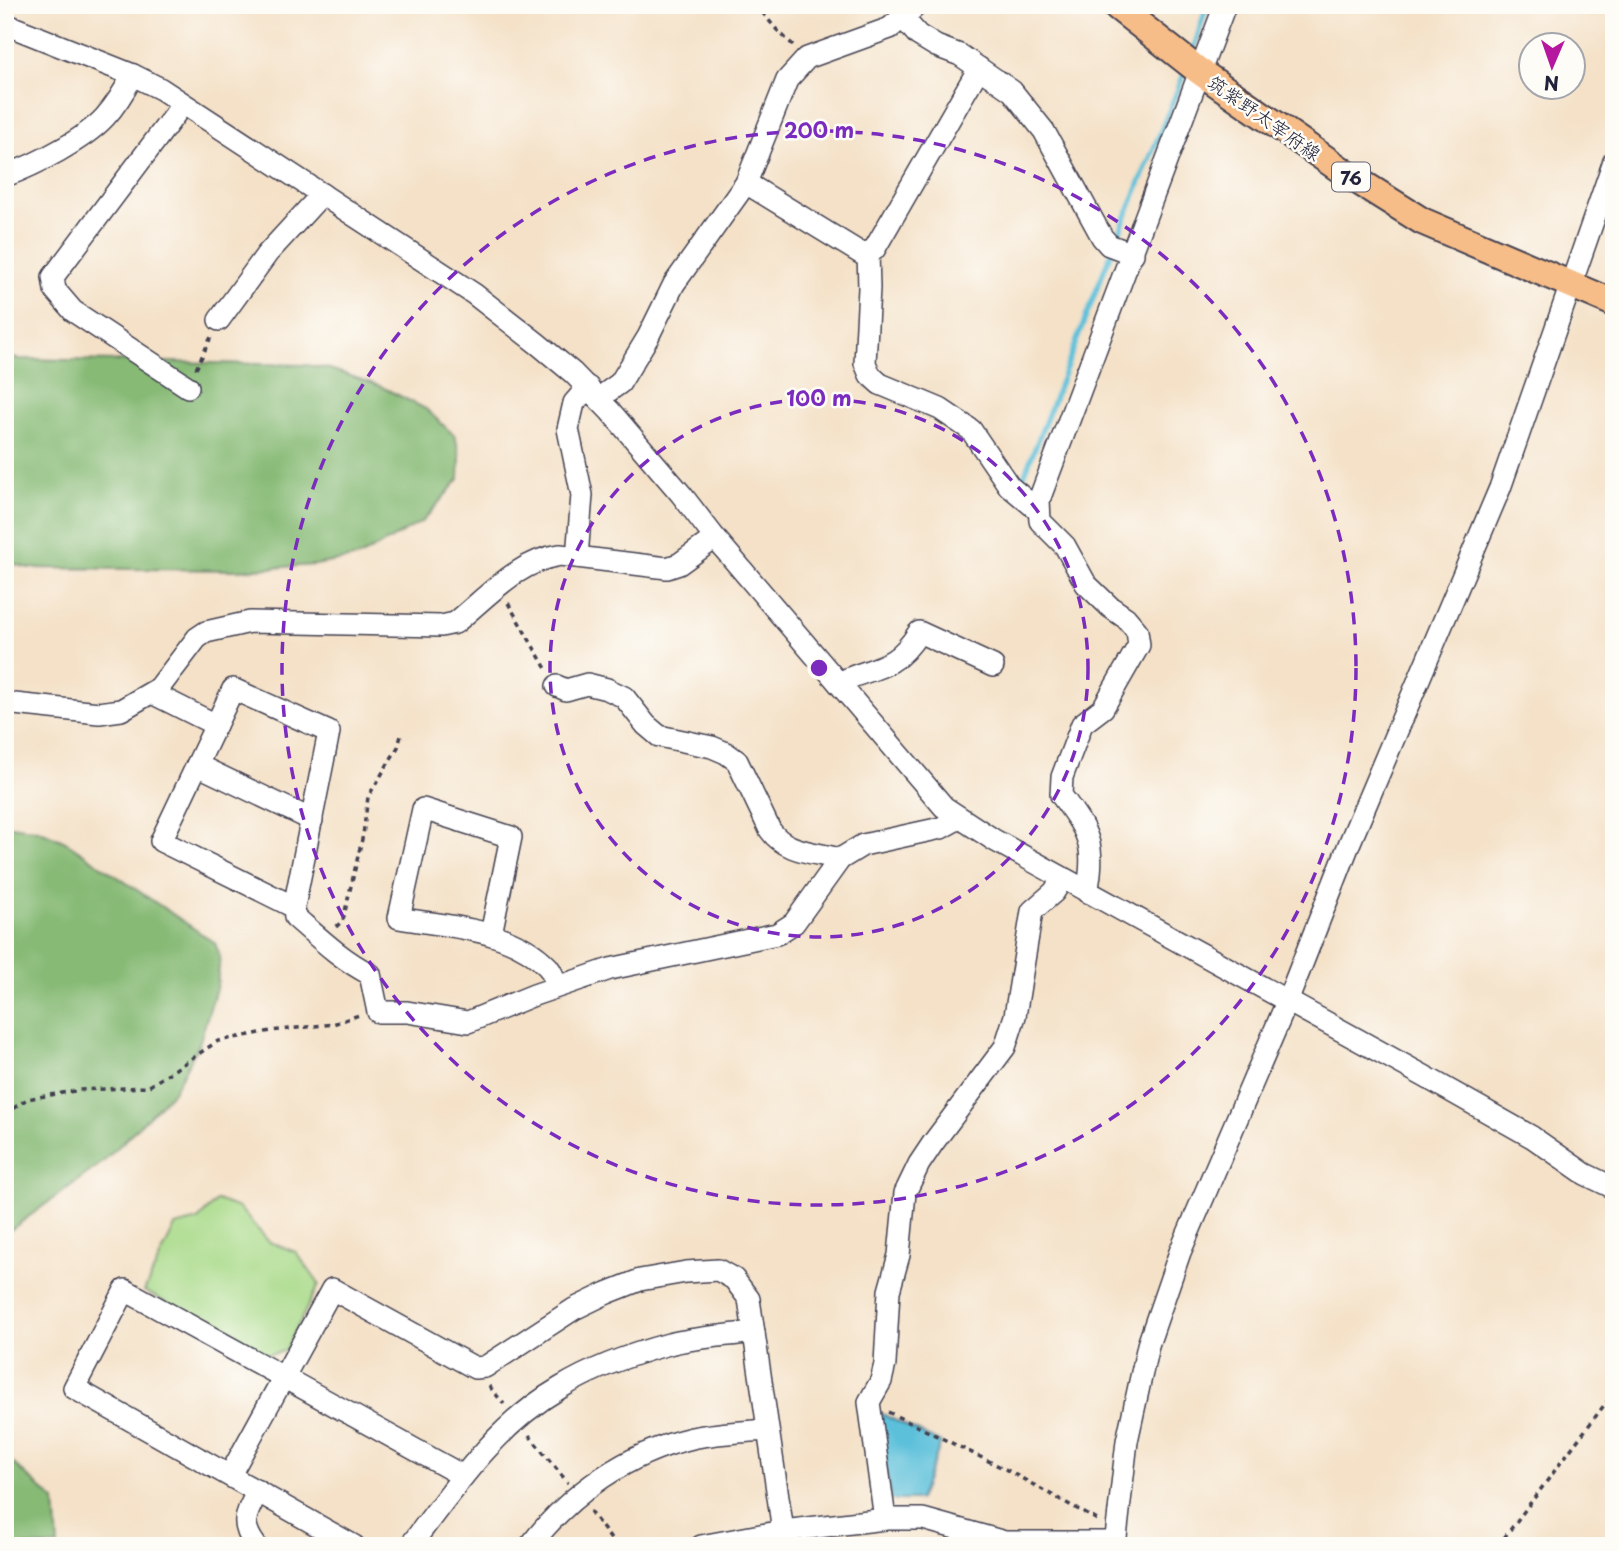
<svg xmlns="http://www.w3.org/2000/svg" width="1619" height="1551" viewBox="0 0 1619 1551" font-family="'Playpen Sans','Klee One',sans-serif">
	<rect width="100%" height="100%" fill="#fdfcf7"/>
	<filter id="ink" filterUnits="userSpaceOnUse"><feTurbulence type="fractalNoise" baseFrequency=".0143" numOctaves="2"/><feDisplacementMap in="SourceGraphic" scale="14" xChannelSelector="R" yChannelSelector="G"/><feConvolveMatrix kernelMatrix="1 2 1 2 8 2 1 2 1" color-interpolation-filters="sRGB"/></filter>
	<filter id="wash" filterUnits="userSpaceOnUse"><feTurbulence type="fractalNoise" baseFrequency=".00686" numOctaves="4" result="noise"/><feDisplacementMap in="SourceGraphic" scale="28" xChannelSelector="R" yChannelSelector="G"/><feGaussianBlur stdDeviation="1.57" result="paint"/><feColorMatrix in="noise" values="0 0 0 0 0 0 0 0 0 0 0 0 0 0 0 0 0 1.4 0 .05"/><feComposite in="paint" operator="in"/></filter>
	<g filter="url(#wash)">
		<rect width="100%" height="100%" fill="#f4e1c7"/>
		<path fill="#a9da89" stroke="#667e62" stroke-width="2" d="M217 1200 239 1208 269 1242 296 1252 319 1284 285 1351 265 1355 144 1291 175 1226 198 1220Z"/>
		<g fill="#86ba75" stroke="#546e58" stroke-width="2">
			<path d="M5 357 19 359 306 365 330 369 380 386 426 409 455 436 460 456 459 479 423 521 359 557 315 565 238 570 29 568 5 562Z"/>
			<path d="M5 825 38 830 66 842 215 943 220 958 217 985 199 1044 173 1092 103 1162 5 1234Z"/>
			<path d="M5 1456 55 1501 58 1546H5Z"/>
		</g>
		<path fill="#5cc0da" stroke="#3f718a" stroke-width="2" d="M876 1411 941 1443 919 1500H891Z"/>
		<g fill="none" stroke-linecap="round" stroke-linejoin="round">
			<g stroke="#5cc0da" stroke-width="5">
				<path d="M1191 57 1207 5"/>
				<path d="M1116 241 1186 69"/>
				<path d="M1019 489 1112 250"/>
			</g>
		</g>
	</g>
	<g filter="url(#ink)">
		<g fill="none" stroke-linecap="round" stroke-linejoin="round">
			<g stroke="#423f50" stroke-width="24">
				<g id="minor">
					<path d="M903 18 918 35 936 46 960 55 1012 91 1044 131 1102 237 1109 245 1133 254"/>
					<path d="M5 24 133 75 161 89 474 294 538 344 573 373 610 411 681 494 715 538 944 807 994 840 1424 1076 1532 1137 1585 1174 1614 1188"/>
					<path d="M182 105 53 277 55 290 73 311 188 387"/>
					<path d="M5 176C35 165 84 140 105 117 116 105 125 90 133 75"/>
					<path d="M746 183 862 254 874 250 979 68"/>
					<path d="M868 252 869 288 865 363 870 375 880 384 940 409 971 430 1009 486 1039 511"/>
					<path d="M219 320 267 254 322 194"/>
					<path d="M599 398 620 383 648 337 674 284 746 183 787 80 807 58 890 28 917 5"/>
					<path d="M577 557 582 495 568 429 574 403 588 387"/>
					<path d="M839 683C856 673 876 671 892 661 904 654 912 643 919 632L993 666"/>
					<path d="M557 686 566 690 587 684 607 689 624 697 646 725 659 736 712 747 726 753 737 761 770 830C786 853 815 852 840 859"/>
					<path d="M233 689 329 732 294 907 161 841Z"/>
					<path d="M152 693 216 725"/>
					<path d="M5 703 99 713 121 710 159 688 197 638 206 632 250 622 441 626 455 623C487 597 518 561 560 555L667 568 679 564 715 538"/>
					<path d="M197 765 312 820"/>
					<path d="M1087 892C1097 845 1088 832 1061 795L1062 777 1082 724 1103 708 1139 645 1137 631 1126 618 1110 607 1086 584 1065 546 1040 521 1039 500 1225 5"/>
					<path d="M294 907 295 917C319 938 342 960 370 974L378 1012H407L468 1022 534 995 610 969 777 934 794 923 840 859 863 845 941 828 959 818"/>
					<path d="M491 934 511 837 423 809 399 918C448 927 511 928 548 967 552 972 555 980 557 986"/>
					<path d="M230 1475 332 1289 475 1368 485 1367 574 1309 607 1293 640 1280 686 1272 718 1270 734 1279 749 1299 783 1531"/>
					<path d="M885 1519 869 1402 881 1381 885 1364 889 1291 899 1255 905 1193 919 1164 933 1143 1005 1047 1015 1016 1032 911 1054 892 1062 879"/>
					<path d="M256 1546C239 1523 246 1514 258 1491"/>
					<path d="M354 1546 74 1388 125 1290 463 1476"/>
					<path d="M410 1546C453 1489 496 1425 560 1388 593 1368 632 1354 669 1344 696 1337 726 1336 754 1332"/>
					<path d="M530 1546C570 1493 628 1453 692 1438 716 1433 742 1432 767 1430"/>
					<path d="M701 1546 783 1531 885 1519H923L1005 1542H1115"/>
					<path d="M1115 1546 1127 1441 1148 1345 1180 1252 1287 1002 1350 842 1500 488 1614 161"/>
				</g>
			</g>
			<g stroke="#423f50" stroke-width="30">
				<path id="major" d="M1115 5 1199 71 1347 174 1422 221 1614 303"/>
			</g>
			<g stroke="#423f50" stroke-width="3.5" stroke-dasharray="5 5" stroke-linecap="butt">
				<path d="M756 5 777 30 793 45"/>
				<path d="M196 369 212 335"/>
				<path d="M508 603 548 672"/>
				<path d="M336 927 343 920 363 835 368 797 398 747 402 732"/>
				<path d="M5 1114 27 1099 80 1090 148 1087 218 1041 271 1031 333 1024 359 1015"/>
				<path d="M489 1386 504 1404"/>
				<path d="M888 1412 1005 1469 1099 1521"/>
				<path d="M529 1435 568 1483"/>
				<path d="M590 1511 616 1546"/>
				<path d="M1498 1546 1614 1392"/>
			</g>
			<use href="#minor" stroke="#fff" stroke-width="21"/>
			<use href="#major" stroke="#f7bd88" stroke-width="26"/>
		</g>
	</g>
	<g fill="none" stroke="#7b2cbf" stroke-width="3.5" stroke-dasharray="12 9">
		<circle cx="819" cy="668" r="269"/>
		<circle cx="819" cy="668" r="537"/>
	</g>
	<g text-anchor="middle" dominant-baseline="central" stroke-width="5" stroke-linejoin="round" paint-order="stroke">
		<rect fill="#fdfcf7" stroke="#646373" stroke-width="2" x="1332" y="162.5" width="38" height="29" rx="5"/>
		<g font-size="18" font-weight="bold" fill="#22223b">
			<text x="1351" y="177">76</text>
		</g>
		<g font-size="19" fill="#22223b" stroke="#fdfcf7">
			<text transform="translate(1265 117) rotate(35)">筑紫野太宰府線</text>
		</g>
	</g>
	<circle cx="819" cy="668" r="10" fill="#7b2cbf" stroke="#fdfcf7" stroke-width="3.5"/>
	<g font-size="21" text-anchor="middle" font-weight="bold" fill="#7b2cbf" stroke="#fdfcf7" stroke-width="5" stroke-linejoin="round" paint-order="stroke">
		<text x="819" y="138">200 m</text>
		<text x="819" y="406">100 m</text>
	</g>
	<rect width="1619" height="1551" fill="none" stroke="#fdfcf7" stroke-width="28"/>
	<g transform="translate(1552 66) rotate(182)"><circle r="33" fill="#fdfcf7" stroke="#a5a5ac" stroke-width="2"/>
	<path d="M0-5L12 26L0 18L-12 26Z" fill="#b5179e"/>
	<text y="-10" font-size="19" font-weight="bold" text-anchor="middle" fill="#22223b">N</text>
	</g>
</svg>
